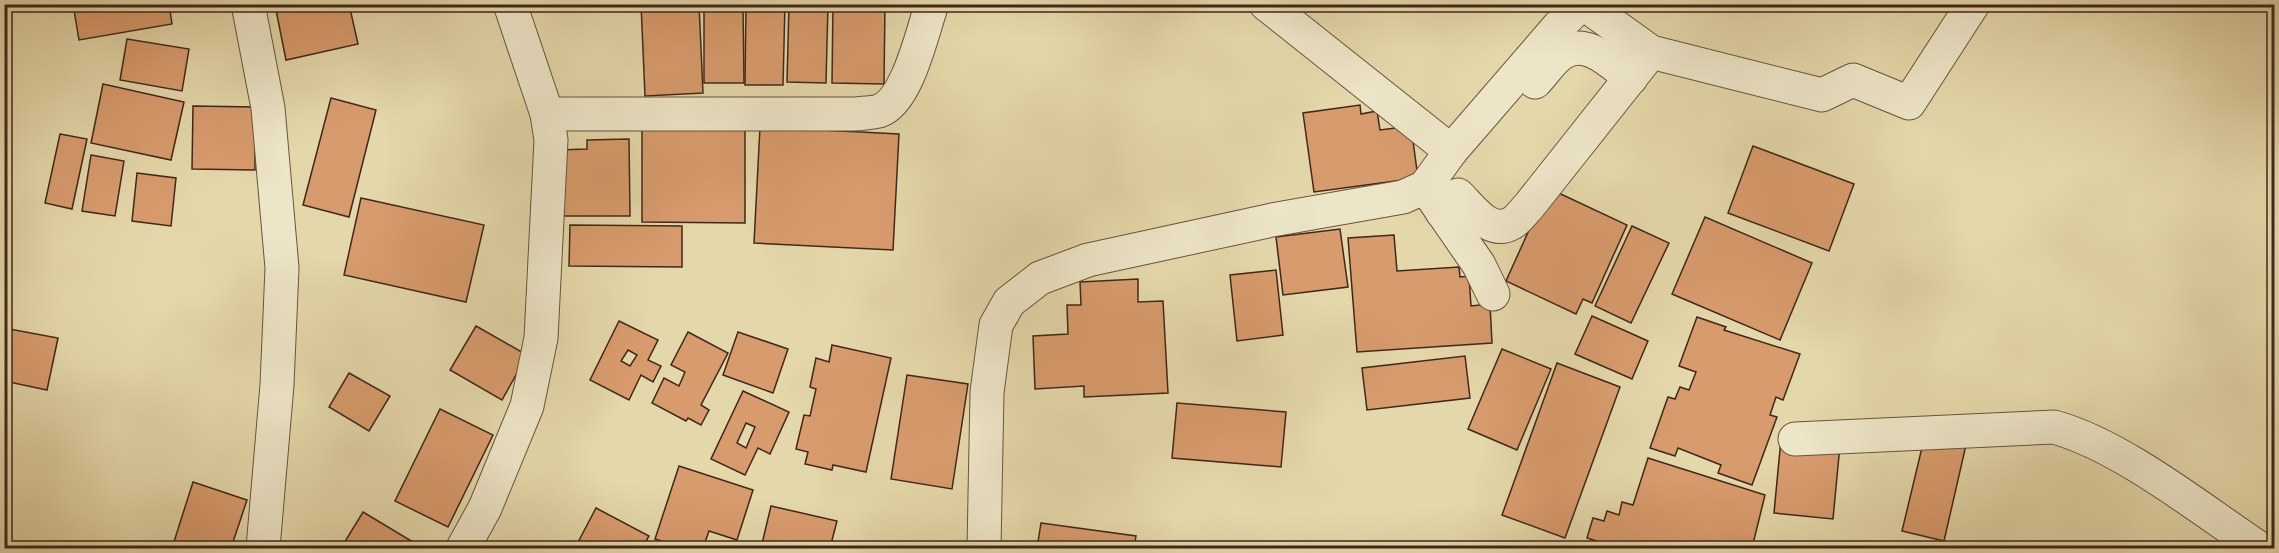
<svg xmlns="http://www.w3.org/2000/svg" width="2279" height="553" viewBox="0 0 2279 553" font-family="Vollkorn,serif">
	<rect width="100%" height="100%" fill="#e4d7a9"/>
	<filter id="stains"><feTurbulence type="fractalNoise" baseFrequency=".00333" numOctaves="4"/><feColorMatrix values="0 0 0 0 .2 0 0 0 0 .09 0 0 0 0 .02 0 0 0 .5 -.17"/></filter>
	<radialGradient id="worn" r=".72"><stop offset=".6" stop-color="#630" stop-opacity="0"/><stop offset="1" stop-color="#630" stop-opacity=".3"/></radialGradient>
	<g fill="#d89b6d" stroke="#40271b" stroke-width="1.5" fill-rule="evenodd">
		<path d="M73 4H169L172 24 79 40Z"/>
		<path d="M301 4H349L358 44 286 60 276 10Z"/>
		<path d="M641 4H699L703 93 645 96Z"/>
		<path d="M704 4H743L744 83H704Z"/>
		<path d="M746 4H785L783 85H745Z"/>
		<path d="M789 4H828L826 83 787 82Z"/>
		<path d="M833 4H885L884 84 832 83Z"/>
		<path d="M127 39 189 49 182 91 120 80Z"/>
		<path d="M103 84 184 102 171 160 91 143Z"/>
		<path d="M331 98 376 110 349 217 303 205Z"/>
		<path d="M1360 105 1361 114 1377 111 1380 130 1411 126 1418 178 1314 192 1303 113Z"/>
		<path d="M193 106 255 107V170L192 169Z"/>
		<path d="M642 125H745V223L642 222Z"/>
		<path d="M760 127 899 134 893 250 754 243Z"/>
		<path d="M60 134 87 139 72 209 45 203Z"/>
		<path d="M629 139 630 216H554L558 150 587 149V140Z"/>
		<path d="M1753 146 1854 184 1829 251 1728 213Z"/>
		<path d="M91 155 124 161 115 216 82 211Z"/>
		<path d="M137 173 176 178 171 226 132 221Z"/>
		<path d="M1548 188 1627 225 1592 303 1583 299 1576 314 1506 281Z"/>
		<path d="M361 198 484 225 466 302 344 275Z"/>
		<path d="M1705 217 1812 263 1780 340 1672 294Z"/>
		<path d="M570 225 682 226V267L569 266Z"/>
		<path d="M1632 226 1669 243 1631 323 1595 306Z"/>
		<path d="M1340 229 1348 287 1283 295 1276 237Z"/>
		<path d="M1394 235 1397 271 1459 267 1460 277 1469 276 1471 306 1490 304 1492 343 1357 352 1348 238Z"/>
		<path d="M1276 270 1283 335 1237 341 1230 275Z"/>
		<path d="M1138 279V302L1163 301 1168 393 1084 397V386L1035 389 1033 336 1068 334 1067 305H1081L1080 282Z"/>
		<path d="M1592 316 1648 341 1632 379 1575 354Z"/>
		<path d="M1697 317 1726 327 1724 330 1800 354 1783 400 1776 397 1770 415 1777 417 1752 485 1718 473 1721 465 1678 448 1675 456 1650 448 1668 397 1675 399 1680 387 1689 390 1696 372 1679 366Z"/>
		<path d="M619 321 658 340 648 360 661 366 653 382 641 375 629 400 590 380ZM628 350 637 355 630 366 621 361Z"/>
		<path d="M476 326 527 355 502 400 450 370Z"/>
		<path d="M4 328 58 338 47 390 4 381Z"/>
		<path d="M688 332 728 353 701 405 709 410 701 425 688 418 686 421 652 403 664 378 679 386 685 372 671 365Z"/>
		<path d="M738 332 788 349 773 393 723 375Z"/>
		<path d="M832 345 891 358 866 472 833 465 832 470 805 464 808 452 796 449 804 415 810 416 816 389 810 387 816 358 829 362Z"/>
		<path d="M1502 349 1551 369 1517 450 1468 429Z"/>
		<path d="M1465 356 1470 398 1367 410 1362 368Z"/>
		<path d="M1557 363 1620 387 1565 538 1502 515Z"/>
		<path d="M349 373 390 396 369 431 329 407Z"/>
		<path d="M907 375 968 384 952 489 891 479Z"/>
		<path d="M743 391 789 412 770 454 758 448 745 475 711 459ZM746 423 755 427 746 448 737 443Z"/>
		<path d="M1177 403 1286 412 1281 467 1172 458Z"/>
		<path d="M440 409 493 435 448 527 395 501Z"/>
		<path d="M1925 435 1966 445 1944 541 1902 531Z"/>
		<path d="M1781 439 1840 445 1833 519 1774 513Z"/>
		<path d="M1648 458 1765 495 1752 548H1619L1587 538 1593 518 1604 521 1607 511 1619 515 1622 502 1633 505Z"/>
		<path d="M679 466 753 490 737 540 709 531 703 548H683L655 539Z"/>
		<path d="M193 482 247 500 231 548H172Z"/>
		<path d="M771 506 837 521 830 548H761Z"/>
		<path d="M596 508 649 536 642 548H575Z"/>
		<path d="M363 512 423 548H341Z"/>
		<path d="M1041 523 1136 536 1134 548H1037Z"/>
	</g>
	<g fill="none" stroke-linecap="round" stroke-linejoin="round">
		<g stroke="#69533e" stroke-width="35">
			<g id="street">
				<path d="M248 4 268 108 282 268 277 385 263 548"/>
				<path d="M1266 4 1451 151"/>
				<path d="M1584 4 1651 52 1822 95 1853 80 1909 103 1973 4"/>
				<path d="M1535 82C1544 73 1551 61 1561 54 1586 36 1612 64 1631 78"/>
				<path d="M547 114H855C863 113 872 113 879 111 908 101 922 32 932 4"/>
				<path d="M1430 194 1479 265 1493 294"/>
				<path d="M1442 212 1458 195C1472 209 1490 236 1512 223 1518 220 1524 211 1529 206L1651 52"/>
				<path d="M1795 439 2054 427C2122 446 2199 508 2259 548"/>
				<path d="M463 548 485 508 527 406 541 338 551 140 547 114 510 4"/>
				<path d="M984 548 987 392 996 325 1009 302 1040 278 1088 260 1272 220 1403 197 1425 187 1451 151 1559 26 1581 4"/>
			</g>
		</g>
		<use href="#street" stroke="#ede5c7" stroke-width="33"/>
	</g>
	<rect width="2279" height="553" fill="none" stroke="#e4d7a9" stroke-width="24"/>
	<rect x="6" y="6" width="2267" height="541" fill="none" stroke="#40271b" stroke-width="3"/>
	<rect x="12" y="12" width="2255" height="529" fill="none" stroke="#40271b" stroke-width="1.5"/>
	<rect width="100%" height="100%" filter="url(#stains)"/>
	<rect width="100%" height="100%" fill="url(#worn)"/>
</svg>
